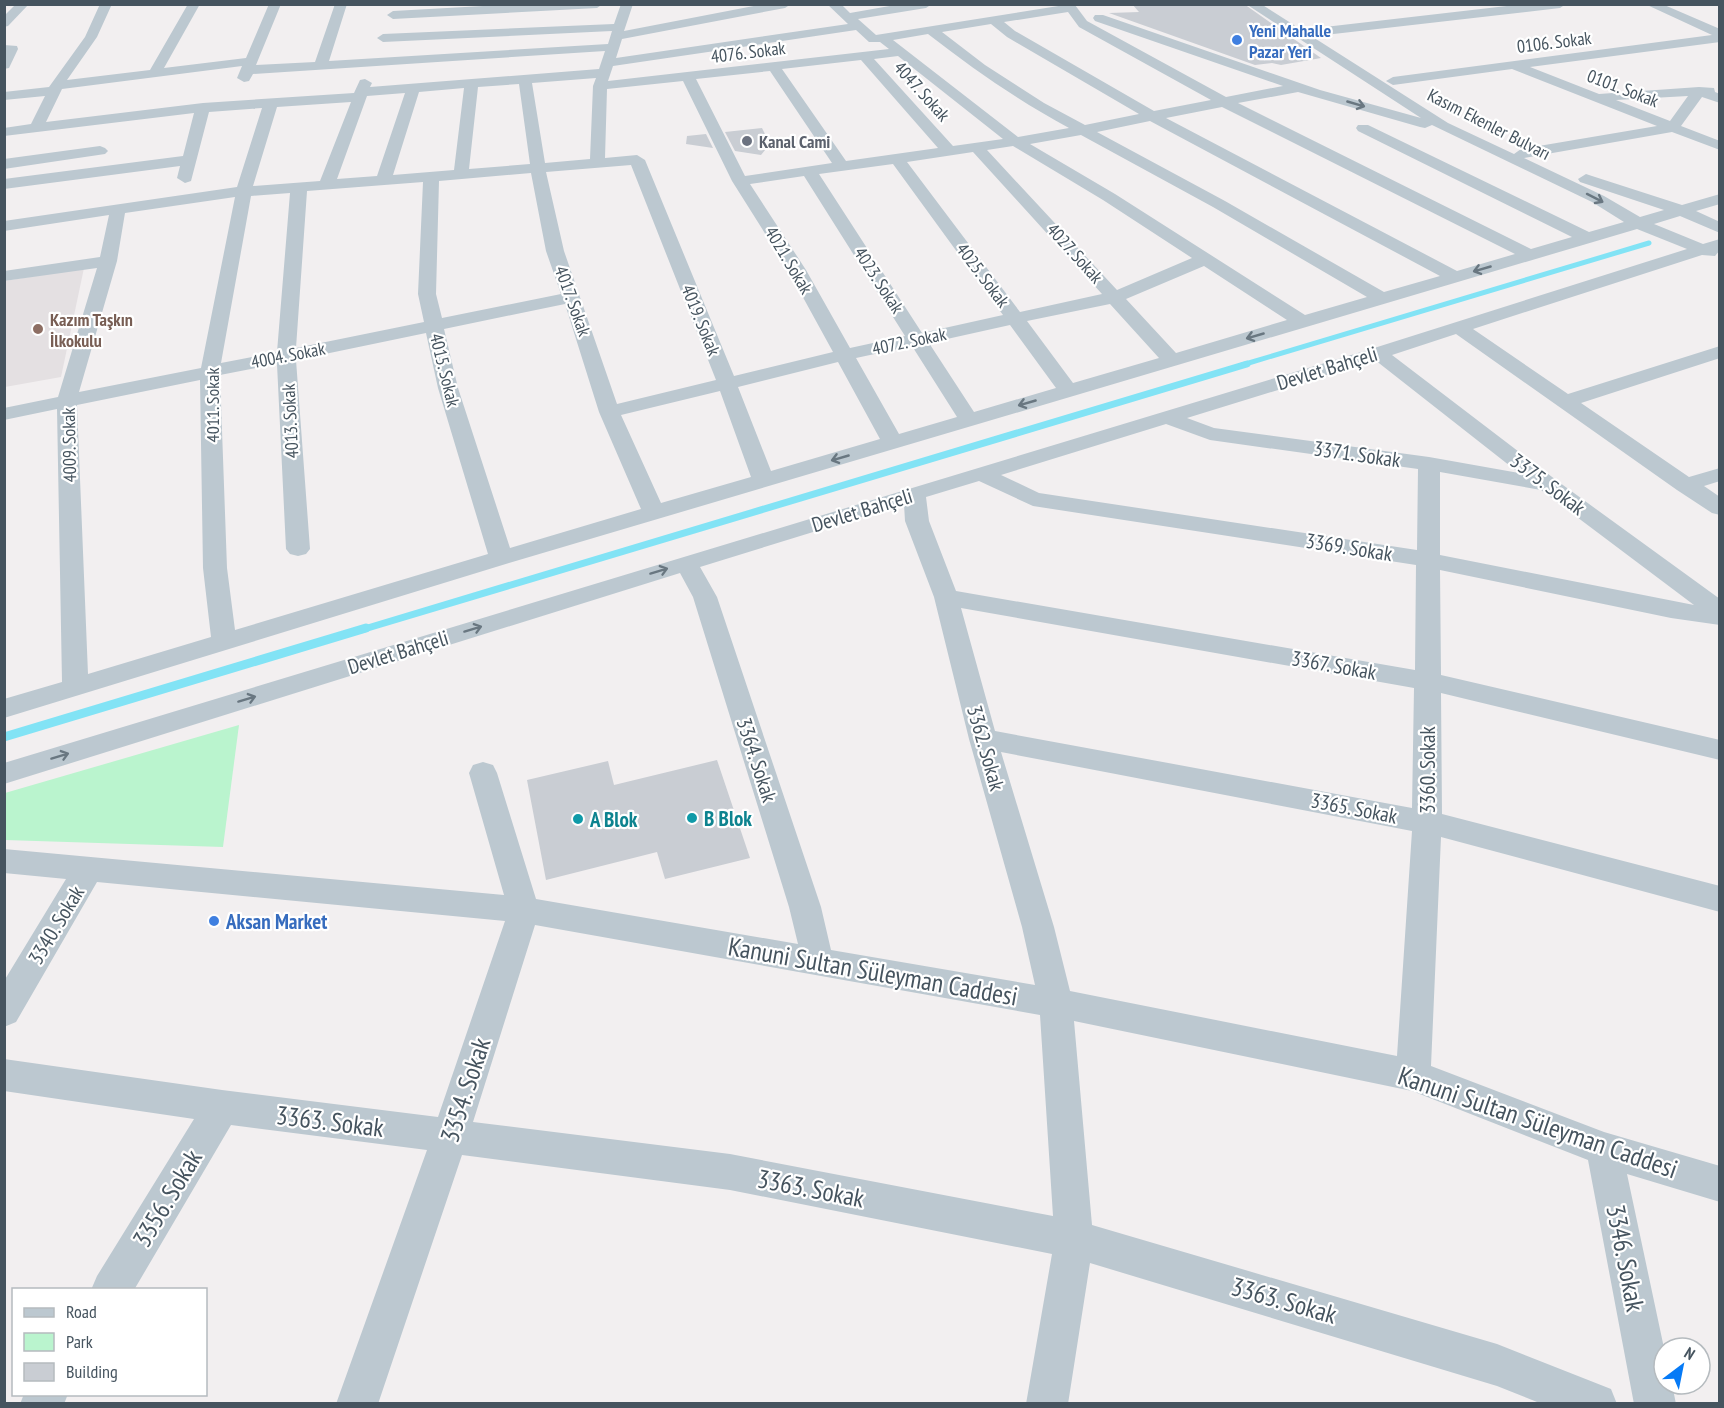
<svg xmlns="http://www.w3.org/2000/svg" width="1724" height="1408" viewBox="0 0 1724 1408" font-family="'PT Sans Narrow',sans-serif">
	<rect width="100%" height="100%" fill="#f2eff0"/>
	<path fill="#e4e0e2" d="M84 268 61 377 5 387V281Z"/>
	<path fill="#baf4ce" d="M239 725 223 847 5 840V793Z"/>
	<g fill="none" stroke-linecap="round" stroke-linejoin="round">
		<path stroke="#82e3f5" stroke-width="5" d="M1242 365 1649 243"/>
		<path stroke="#82e3f5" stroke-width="7" d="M361 630 1247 364"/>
		<path stroke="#82e3f5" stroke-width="9" d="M4 737 366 628"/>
	</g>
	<g fill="#c9cdd3">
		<path d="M1132 4H1244L1321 58 1281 65 1272 63 1255 65 1109 13 1139 12Z"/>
		<path d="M762 128 770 144 761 155 735 151 725 132Z"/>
		<path d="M706 134 713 148 686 144 687 136Z"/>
		<path d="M717 760 750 858 665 879 657 852 546 880 527 780 608 761 614 785Z"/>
	</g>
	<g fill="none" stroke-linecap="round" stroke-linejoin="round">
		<g fill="#bcc8d0" fill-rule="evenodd">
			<path d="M16 4H29L8 26 4 27V16Z"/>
			<path d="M100 4H112L97 37 67 80 150 70 188 4H200L164 68 246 58 269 4H281L256 65 315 62 335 4H347L329 61 608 44 612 31 383 42 377 38 383 34 614 24 621 4H633L624 31 764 4H791L785 8 622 39 616 58 848 24 827 4H841L850 13 901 4H932L926 8 858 19 876 35 1071 4 1075 5 1087 21 1226 97 1283 86 1095 21 1093 18 1095 15H1103L1320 90 1421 118 1246 4H1261L1448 123 1514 154 1521 149 1657 126 1512 69 1393 85 1386 81 1393 77 1712 35 1645 4H1662L1720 29V42L1530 67 1599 94 1699 87 1714 88 1715 92 1720 94V103L1702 97 1681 126 1720 141V150L1672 132 1524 158 1604 196 1640 217 1664 210 1580 182 1578 179 1586 174 1592 176 1682 205 1720 194V204L1696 211 1720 222V233L1680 216 1654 224 1703 244 1720 239V250L1715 256 1702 255 1473 329 1568 394 1720 346V358L1581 403 1689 477 1720 468V481L1704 486 1720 497V515L1712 513 1677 490 1456 334 1392 355 1556 480 1720 599V625L1671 618 1440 570 1441 675 1720 740V760L1441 693 1442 814 1720 886V912L1441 837 1431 1066 1604 1132 1720 1166V1202L1627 1174 1664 1348V1384H1672L1676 1404H1634L1588 1160 1412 1091 1074 1021 1092 1225 1497 1344 1611 1389 1617 1404H1542L1497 1386 1090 1263 1068 1404H1026L1052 1254 730 1190 462 1155 378 1404H336L427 1150 231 1125 134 1290H91L97 1276 194 1119 4 1091V1059L222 1090 438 1117 505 921 97 882 16 1022 4 1027V981L66 879 4 873V849L504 895 469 773 473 765 483 762 493 765 497 773 536 899 798 944 789 907 693 597 680 573 4 784V763L1371 349 1687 249 1637 229 509 563 4 718V699L62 682 57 409 4 420V408L58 397 97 268 4 281V271L100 257 109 215 4 231V221L237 187 262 108 209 112 191 181 185 183 177 178 180 166 4 189V179L183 156 194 113 4 136V128L31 124 45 96 4 100V92L49 87 85 37ZM1068 12 1079 27 1211 100 1154 111 1015 31 1004 22ZM991 24 1007 37 1139 114 1085 125 1044 103 985 65 942 32ZM856 30 869 42H880L889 49 608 81 613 66ZM928 34C973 69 1019 101 1069 128L1018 137 893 40ZM605 51 599 69 370 87 372 83 365 79 360 80 354 93 203 103 46 122 62 89 242 66 237 78 244 82 249 81 253 74ZM898 56 1003 139 953 146 874 59ZM861 60 938 148 846 161 782 69ZM770 71 832 163 745 176 696 79ZM596 78 593 86 590 159 545 163 532 83ZM683 81 732 181 788 270 833 352 734 376 645 160 637 155 605 158 607 89ZM519 84 530 164 469 169 478 87ZM464 88 454 170 393 175 419 92ZM1298 92 1420 127 1425 128 1432 125 1592 202 1624 222 1589 232 1368 125H1358L1356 128 1358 131 1572 237 1531 249 1238 103ZM405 93 377 176 337 179 367 96ZM1688 96 1670 121 1616 100ZM351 102 320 181 253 186 277 107ZM1222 107 1515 254 1457 271 1166 118ZM1150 121 1440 276 1384 292 1225 201 1097 132ZM1081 135 1213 207 1367 297 1305 315 1115 194 1030 144ZM1013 146 1103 200 1192 258 1117 290 987 150ZM973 152 1102 294 1020 312 907 162ZM893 164 1003 315 922 333 819 174ZM631 165 716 380 617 404 564 251 546 172ZM531 173 546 251 561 294 442 318 436 294 439 181ZM804 176 905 336 850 348 806 270 750 184ZM423 182 418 294 424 322 296 348 307 191ZM290 193 277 352 221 363 251 196ZM235 197 201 368 79 392 117 261 125 213ZM1204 266 1287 320 1176 353 1126 299ZM565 304 599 412 641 509 510 548 458 388 444 329ZM1110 304 1159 358 1073 383 1027 321ZM1010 325 1056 388 974 412 929 343ZM426 333 438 388 488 554 235 630 227 568 220 375 277 364 286 549 290 554 298 556 306 554 310 549 296 360ZM912 346 957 417 899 434 856 358ZM1375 360 1519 473 1429 457 1214 428 1187 418ZM838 362 880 439 771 471 738 387ZM200 380 203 568 211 637 88 674 77 405ZM720 391 751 477 661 503 621 415ZM1166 424 1210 440 1418 469 1417 550 1039 493 1001 475ZM1440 472 1541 490 1694 605 1440 555ZM979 481 1033 506 1416 565 1415 670 956 591 929 521 926 497ZM904 504 905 521 934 597 969 739 1022 927 1035 985 831 950 821 907 717 597 700 567ZM961 608 1414 688 1412 808 995 731ZM1001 752 1412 831 1397 1056 1070 991 1054 927ZM535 925 1040 1015 1053 1216 730 1154 473 1122Z"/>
			<path d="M521 4H603L597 8 393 19 387 15 393 11Z"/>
			<path d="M1524 4H1566L1560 8 1316 36 1310 32 1316 28Z"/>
			<path d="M4 45 17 46 18 49 9 68 4 69Z"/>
			<path d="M100 146 105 148 108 151 105 154 4 169V159Z"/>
			<path d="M24 1394H68L64 1404H20Z"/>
		</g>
	</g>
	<defs><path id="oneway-shaft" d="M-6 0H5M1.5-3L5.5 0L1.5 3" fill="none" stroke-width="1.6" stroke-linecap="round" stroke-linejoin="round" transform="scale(1.5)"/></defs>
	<g stroke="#697781">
		<use href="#oneway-shaft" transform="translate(1356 104) rotate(16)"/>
		<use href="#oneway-shaft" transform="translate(1595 198) rotate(27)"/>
		<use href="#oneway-shaft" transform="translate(1482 269) rotate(164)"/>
		<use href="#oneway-shaft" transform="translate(1255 336) rotate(164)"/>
		<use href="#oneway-shaft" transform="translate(1027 403) rotate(164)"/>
		<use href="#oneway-shaft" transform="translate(840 458) rotate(164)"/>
		<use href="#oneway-shaft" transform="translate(659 571) rotate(-17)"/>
		<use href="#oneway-shaft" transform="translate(473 629) rotate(-17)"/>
		<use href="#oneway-shaft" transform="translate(247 699) rotate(-17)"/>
		<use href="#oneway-shaft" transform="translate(60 756) rotate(-17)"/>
	</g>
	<g fill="#3f7fe0" stroke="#fff" stroke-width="2">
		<circle cx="1237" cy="40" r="6"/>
		<circle cx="214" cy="921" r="6"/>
	</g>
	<circle fill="#6b7280" stroke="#fff" stroke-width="2" cx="747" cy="141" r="6"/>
	<circle fill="#8d6e63" stroke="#fff" stroke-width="2" cx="38" cy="329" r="6"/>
	<g fill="#0f9aa8" stroke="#fff" stroke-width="2">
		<circle cx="692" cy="818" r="6"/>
		<circle cx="578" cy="819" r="6"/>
	</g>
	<g text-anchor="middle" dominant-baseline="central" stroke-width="4.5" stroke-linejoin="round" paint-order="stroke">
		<g font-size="18" font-weight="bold" fill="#366cbe" stroke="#fff" text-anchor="start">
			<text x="1249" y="30">Yeni Mahalle<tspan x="1249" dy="21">Pazar Yeri</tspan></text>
		</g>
		<g font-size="18" fill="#46545f" stroke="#fff">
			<text transform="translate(1554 42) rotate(-7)">0106. Sokak</text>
			<text transform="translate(748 52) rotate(-7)">4076. Sokak</text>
			<text transform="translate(1623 88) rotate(21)">0101. Sokak</text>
			<text transform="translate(922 91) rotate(48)">4047. Sokak</text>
			<text transform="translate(1489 124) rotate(27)">Kasım Ekenler Bulvarı</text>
			<text transform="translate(1075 253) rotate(48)">4027. Sokak</text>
			<text transform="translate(789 260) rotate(59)">4021. Sokak</text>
			<text transform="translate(983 275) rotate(53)">4025. Sokak</text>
			<text transform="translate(879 280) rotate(57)">4023. Sokak</text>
			<text transform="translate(573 301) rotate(70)">4017. Sokak</text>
			<text transform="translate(701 320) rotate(68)">4019. Sokak</text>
			<text transform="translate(909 341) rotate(-12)">4072. Sokak</text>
			<text transform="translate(288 355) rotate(-11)">4004. Sokak</text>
			<text transform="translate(445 370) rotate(76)">4015. Sokak</text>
			<text transform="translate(212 405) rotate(-90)">4011. Sokak</text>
			<text transform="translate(290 421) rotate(-93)">4013. Sokak</text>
			<text transform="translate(69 445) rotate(-91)">4009. Sokak</text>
		</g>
		<g font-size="18" font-weight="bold" fill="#5b616d" stroke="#fff" text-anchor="start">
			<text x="759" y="141">Kanal Cami</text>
		</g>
		<g font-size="18" font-weight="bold" fill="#785e54" stroke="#fff" text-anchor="start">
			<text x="50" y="319">Kazım Taşkın<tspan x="50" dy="21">İlkokulu</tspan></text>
		</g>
		<g font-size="21" fill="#46545f" stroke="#fff">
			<text transform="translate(1327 368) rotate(-17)">Devlet Bahçeli</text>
			<text transform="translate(1357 454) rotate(8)">3371. Sokak</text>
			<text transform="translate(1548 484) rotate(37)">3375. Sokak</text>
			<text transform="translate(862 510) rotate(-17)">Devlet Bahçeli</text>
			<text transform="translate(1349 547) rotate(9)">3369. Sokak</text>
			<text transform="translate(398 652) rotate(-17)">Devlet Bahçeli</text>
			<text transform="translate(1334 665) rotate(10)">3367. Sokak</text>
			<text transform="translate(986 748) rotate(74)">3362. Sokak</text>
			<text transform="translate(757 760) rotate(72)">3364. Sokak</text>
			<text transform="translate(1427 770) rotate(-90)">3360. Sokak</text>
			<text transform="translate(1354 808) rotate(11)">3365. Sokak</text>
			<text transform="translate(56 925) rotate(-59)">3340. Sokak</text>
		</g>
		<g font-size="21" font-weight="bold" fill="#0d838f" stroke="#fff" text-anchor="start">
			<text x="704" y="818">B Blok</text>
			<text x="590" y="819">A Blok</text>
		</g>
		<g font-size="21" font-weight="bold" fill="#366cbe" stroke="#fff" text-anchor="start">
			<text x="226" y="921">Aksan Market</text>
		</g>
		<g font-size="26" fill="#46545f" stroke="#fff">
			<text transform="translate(873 971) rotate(10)">Kanuni Sultan Süleyman Caddesi</text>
			<text transform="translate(465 1090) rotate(-72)">3354. Sokak</text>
			<text transform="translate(330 1121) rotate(7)">3363. Sokak</text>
			<text transform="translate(1538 1122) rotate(19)">Kanuni Sultan Süleyman Caddesi</text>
			<text transform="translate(811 1188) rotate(11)">3363. Sokak</text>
			<text transform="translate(167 1198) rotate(-59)">3356. Sokak</text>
			<text transform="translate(1626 1258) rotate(79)">3346. Sokak</text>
			<text transform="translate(1284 1300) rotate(16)">3363. Sokak</text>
		</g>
	</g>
	<rect width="1724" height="1408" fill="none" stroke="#46545f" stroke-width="12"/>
	<rect x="12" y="1288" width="195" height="108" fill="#ffffff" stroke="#b5bbbf" stroke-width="1.5"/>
	<rect x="24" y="1308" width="30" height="9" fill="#bcc8d0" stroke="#b5bbbf" stroke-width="1.5"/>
	<text x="66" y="1318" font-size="18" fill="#46545f">Road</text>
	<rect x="24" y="1333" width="30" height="18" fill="#baf4ce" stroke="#b5bbbf" stroke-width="1.5"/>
	<text x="66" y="1348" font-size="18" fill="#46545f">Park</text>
	<rect x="24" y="1363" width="30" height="18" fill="#c9cdd3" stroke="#b5bbbf" stroke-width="1.5"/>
	<text x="66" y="1378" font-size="18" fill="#46545f">Building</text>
	<g transform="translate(1682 1366) rotate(32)"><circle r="28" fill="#ffffff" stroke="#b5bbbf" stroke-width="1.5"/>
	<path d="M0-4.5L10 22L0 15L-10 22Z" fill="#067af6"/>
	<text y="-9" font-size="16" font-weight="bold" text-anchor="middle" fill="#46545f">N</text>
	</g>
</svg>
